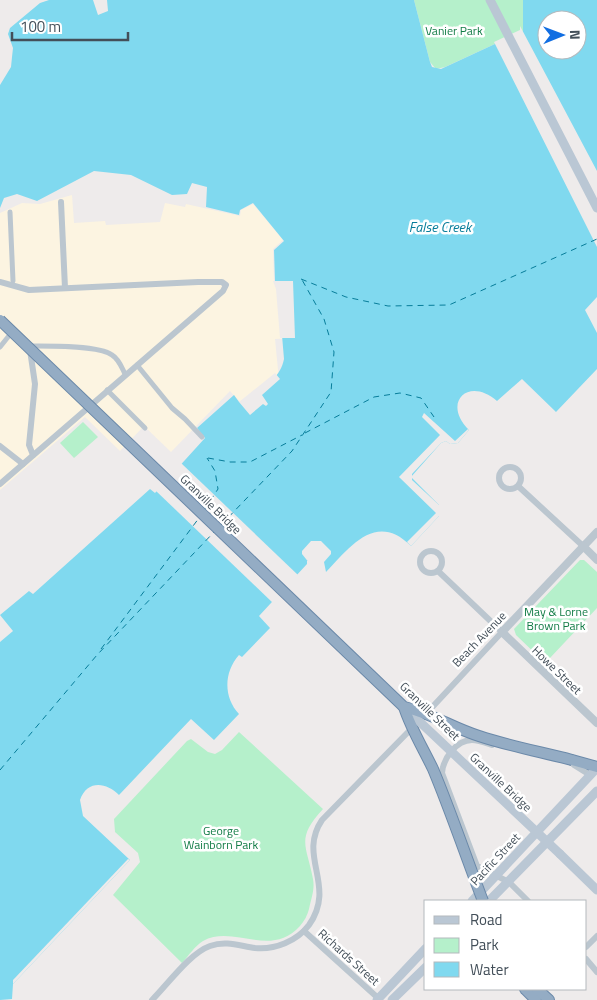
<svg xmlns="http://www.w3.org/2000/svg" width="597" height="1000" viewBox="0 0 597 1000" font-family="'Titillium Web',sans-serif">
	<rect width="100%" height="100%" fill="#eeebeb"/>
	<path fill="#fcf4e1" d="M72 195 74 223 105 221 106 225 160 222 165 203 185 207 186 204 240 216 241 210 253 204 283 240 273 249 274 281H293L295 338 275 339 279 380 244 406 230 391 171 452 144 426 120 451 85 417 0 490V213L22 203 40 204Z"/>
	<g fill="#b5f0cb">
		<path d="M414 0H523V31L445 67 436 69 430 62Z"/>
		<path d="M83 422 98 437 74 458 60 443Z"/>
		<path d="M580 560H584L597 572V608L549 659 547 657 542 660 516 635 514 629Z"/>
		<path d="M239 732 323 809C295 839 307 846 313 879 315 890 311 899 309 909 307 916 305 920 300 926 270 959 234 924 203 941 195 946 189 955 182 963L113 895 140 862 138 853 115 832 114 819 187 741 191 739 208 752 215 754 222 750Z"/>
	</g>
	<path fill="#80d9ef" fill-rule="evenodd" d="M49 0H414L430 62 432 67 441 69 523 31V0H597V297L585 310 597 333V369L556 412 522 379 497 401C469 376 441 402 469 430L458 443 450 444 446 441 441 443 411 477 439 505V516L411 546C376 511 350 547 326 572L324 562 307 561V564L259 616 270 628 242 657 239 655C224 672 223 697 239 714L214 740 191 719 119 795C106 782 87 780 80 800L83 816 130 860 13 984 12 999 0 1000V642L13 631 0 615 29 591 33 594 150 489 155 493 205 438 197 428 234 395 239 402H243C260 390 280 380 284 359L278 288 275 281 274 250 284 241 253 203 240 210 239 215 206 207 207 187 192 183 187 194 172 195 131 175 94 171 37 201 17 194 4 198 0 208V85L11 67 12 57 13 48 8 34 10 28 40 3ZM547 20H577V50H547Z"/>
	<g fill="#eeebeb">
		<path d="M93 0H107L108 11 98 15Z"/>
		<path d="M520 26 597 171V247L494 42 520 30Z"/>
		<path d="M273 281H293L295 338H280L276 289Z"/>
		<path d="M275 373 280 379 262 395 268 404 266 406 263 404 250 415 239 402Z"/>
		<path d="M424 413 455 441 468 429 469 430 458 443 450 444 446 441 441 443 412 474V480L439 505 440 511 439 516 411 546 407 542 436 513 399 477 440 435 422 417Z"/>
		<path d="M181 463 299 576 274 604 155 490Z"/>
		<path d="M311 541H321L331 551V554L324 562V568H321V564H310L302 554V551Z"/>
		<path d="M128 859 130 860 13 984V980Z"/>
	</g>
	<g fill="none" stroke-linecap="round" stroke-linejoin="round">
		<g stroke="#077d9a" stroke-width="1" stroke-dasharray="6 5" stroke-linecap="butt">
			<path d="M301 279 346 297 388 306 449 305 597 239"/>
			<path d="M305 433 374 397 400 393 421 398 434 417"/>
			<path d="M208 458 230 462H250L302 435"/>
			<path d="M204 510 218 489 215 471 207 458"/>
			<path d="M221 525 292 451 331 392 334 352 324 319 301 278"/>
			<path d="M101 649 199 518"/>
			<path d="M0 770 97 655 215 531"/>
		</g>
		<g stroke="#6b89a9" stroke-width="12">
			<g id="trunk">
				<path d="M572 760 597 767"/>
				<path d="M525 989 536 1000"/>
				<path d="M537 989 549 1000"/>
			</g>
		</g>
		<g stroke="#bbc6cf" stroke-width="5">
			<path d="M10 212 13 281"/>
			<path d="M29 346C47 346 99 345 112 355 119 359 122 368 125 374"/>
			<path d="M0 347 12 332"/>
			<path d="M137 365 172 408 185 419 202 437"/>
			<path d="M107 390 145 428"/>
		</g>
		<g stroke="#bbc6cf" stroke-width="6">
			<path d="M61 202 65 288"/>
			<path d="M0 282 29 290 198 282H222L226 285 223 291 0 484"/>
			<path d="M30 350 35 384 29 445 33 455"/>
			<path d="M0 446 23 464"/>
			<circle cx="510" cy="478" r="11"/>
			<path d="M518 486 583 546"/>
			<circle cx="431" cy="562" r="11"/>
			<path d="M424 716 502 632 438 571"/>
			<path d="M492 745C486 743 478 740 472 740 456 740 443 759 442 773L477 866 509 882 528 901"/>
			<path d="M574 765 590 775"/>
			<path d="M304 931 378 998"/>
			<path d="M586 947 597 936"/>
			<path d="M586 959 597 972"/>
			<path d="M152 1000C168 984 190 953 210 946 226 940 240 946 255 948 275 950 297 941 309 925 337 885 297 857 322 820L413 727"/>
		</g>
		<g stroke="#bbc6cf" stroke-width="8">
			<path d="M597 532 502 632 597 723"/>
			<path d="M583 546 597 560"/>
		</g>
		<g stroke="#bac7d4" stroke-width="9">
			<path d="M490 0 597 208"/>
			<path d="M560 854 597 890"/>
			<path d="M472 901 597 768"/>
			<path d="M489 901 597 791"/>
			<path d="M377 1000 426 948"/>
			<path d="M392 1000 426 967"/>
		</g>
		<use href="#trunk" stroke="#94acc4" stroke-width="10"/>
		<g stroke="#6b89a9" stroke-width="12" stroke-linecap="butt">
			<g id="trunk-bridge">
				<path d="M0 320 404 707C431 713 453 728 479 736 509 746 541 752 572 760"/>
				<path d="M404 707C411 729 423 748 433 769 451 812 466 857 483 901"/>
			</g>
		</g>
		<path stroke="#bac7d4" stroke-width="9" d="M404 707 560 854"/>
		<use href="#trunk-bridge" stroke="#94acc4" stroke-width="10"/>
	</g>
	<g text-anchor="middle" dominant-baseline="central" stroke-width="5" stroke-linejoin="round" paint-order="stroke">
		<g font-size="12" fill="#127c46" stroke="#fff">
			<text x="454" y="30">Vanier Park</text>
			<text x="556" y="611">May &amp; Lorne<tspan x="556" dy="14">Brown Park</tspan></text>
			<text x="221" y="830">George<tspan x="221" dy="14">Wainborn Park</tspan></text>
		</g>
		<g font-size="12" fill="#434f59" stroke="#fff">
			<text transform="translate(211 504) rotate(44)">Granville Bridge</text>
			<text transform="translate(479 639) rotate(-46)">Beach Avenue</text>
			<text transform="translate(557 670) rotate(44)">Howe Street</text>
			<text transform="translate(430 711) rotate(44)">Granville Street</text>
			<text transform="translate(501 782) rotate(43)">Granville Bridge</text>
			<text transform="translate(495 859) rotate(-47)">Pacific Street</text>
			<text transform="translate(349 957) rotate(42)">Richards Street</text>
		</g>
		<g font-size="14" font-style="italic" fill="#077d9a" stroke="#fff">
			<text x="440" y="226">False Creek</text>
		</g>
	</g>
	<rect x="424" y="900" width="162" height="90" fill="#ffffff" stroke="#b4b9bd"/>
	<rect x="434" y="916" width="25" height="8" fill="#bac7d4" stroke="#b4b9bd"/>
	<text x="470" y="925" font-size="15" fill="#434f59">Road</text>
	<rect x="434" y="938" width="25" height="15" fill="#b5f0cb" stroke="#b4b9bd"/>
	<text x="470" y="950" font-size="15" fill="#434f59">Park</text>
	<rect x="434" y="962" width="25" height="15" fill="#80d9ef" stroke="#b4b9bd"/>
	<text x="470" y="975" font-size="15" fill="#434f59">Water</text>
	<g transform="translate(562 35) rotate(89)"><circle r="24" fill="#ffffff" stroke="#b4b9bd"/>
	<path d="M0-4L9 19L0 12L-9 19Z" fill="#116ee2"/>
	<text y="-8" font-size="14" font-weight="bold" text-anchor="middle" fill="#434f59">N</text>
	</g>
	<path d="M12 32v8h116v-8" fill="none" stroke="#434f59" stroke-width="2.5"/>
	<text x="20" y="32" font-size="15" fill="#434f59" stroke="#ffffff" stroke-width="4" paint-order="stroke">100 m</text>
</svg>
